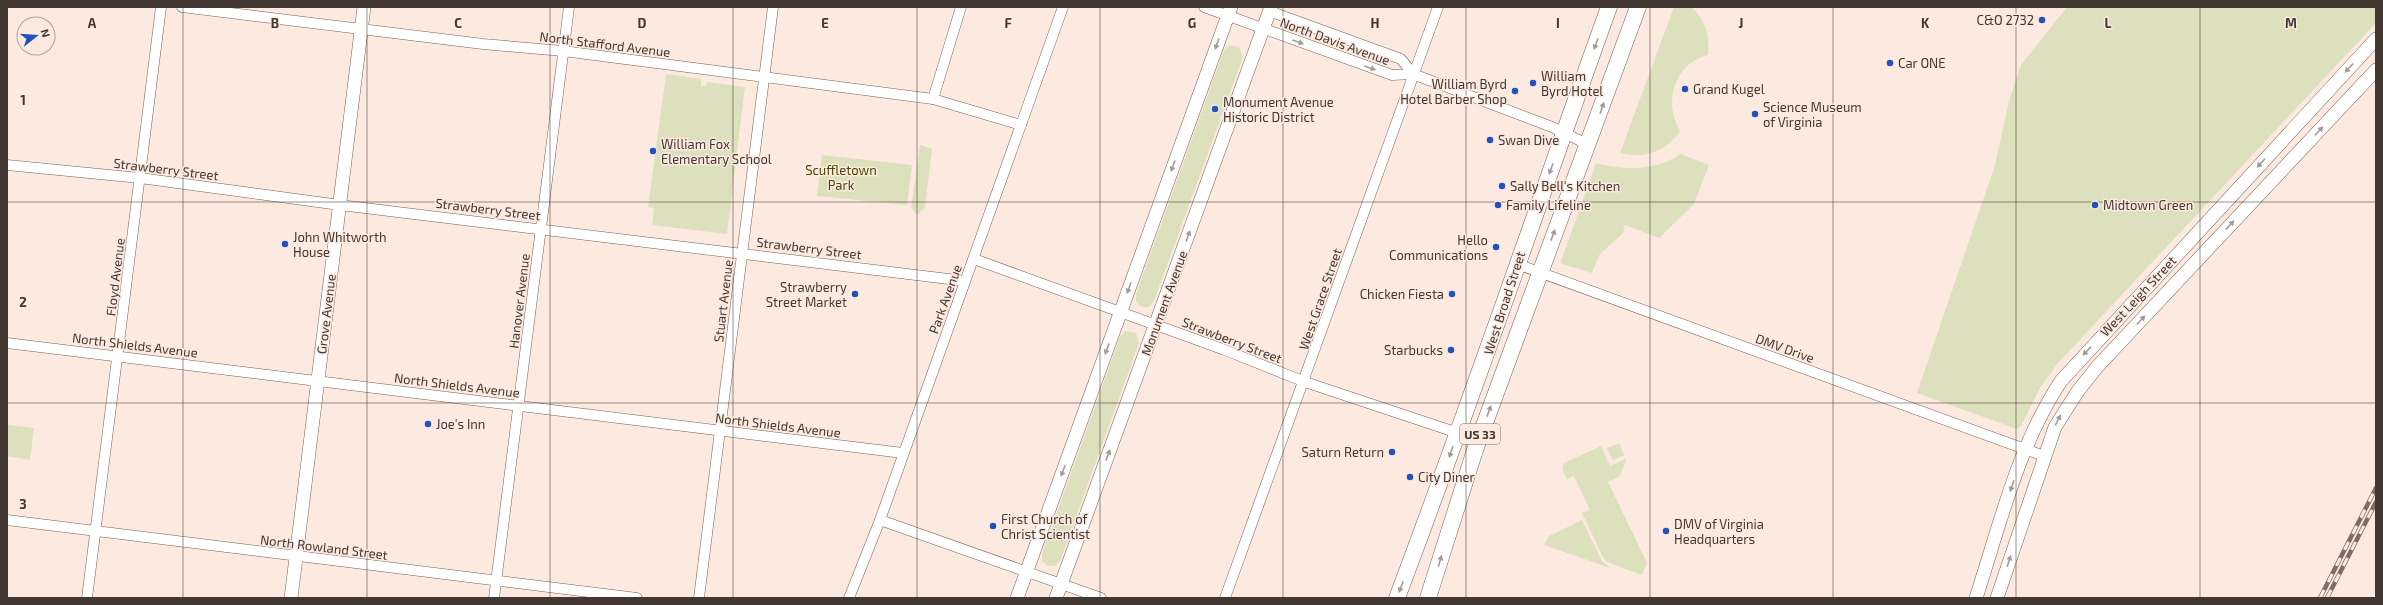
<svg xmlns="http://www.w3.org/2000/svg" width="2383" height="605" viewBox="0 0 2383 605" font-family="'Exo 2',sans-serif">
	<rect width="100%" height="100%" fill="#fceae1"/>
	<g fill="#dde0bd">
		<path d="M1674 7H1692C1706 21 1710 36 1708 55 1674 63 1663 103 1680 131 1666 152 1645 159 1620 153Z"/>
		<path d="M2067 7H2376V23L2058 363 2040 388 2021 426 2017 429 1917 393 1995 165 2010 97 2021 65Z"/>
		<path d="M1229 45 1239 47 1243 57 1154 301 1149 307H1142L1136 302V294L1224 50Z"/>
		<path d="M666 74 701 79V86H706L707 82 745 87 727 234 652 225 654 208 648 207Z"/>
		<path d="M920 145 932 149 925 208 918 214 915 213 911 208Z"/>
		<path d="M1681 154 1709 165 1694 204 1659 238 1625 225 1623 233 1600 254 1592 273 1562 264 1561 261 1596 163C1627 171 1654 171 1681 154Z"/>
		<path d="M822 155 912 165 907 205 817 196Z"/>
		<path d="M1125 331 1136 333 1139 343 1060 561 1055 566H1048L1042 561V554L1120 337Z"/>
		<path d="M7 425 34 428 30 460 7 456Z"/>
		<path d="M1619 443 1624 455 1613 460 1607 448Z"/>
		<path d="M1601 446 1610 466 1626 459 1620 476 1608 482 1647 563 1642 575 1607 562 1604 559 1582 513 1590 510 1574 476 1567 479 1562 469 1564 463Z"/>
		<path d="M1582 520 1602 561 1610 568 1544 545 1549 536Z"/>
	</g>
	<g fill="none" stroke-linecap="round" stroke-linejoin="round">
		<g stroke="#775f51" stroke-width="11">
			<g id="minor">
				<path d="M182 7 483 44 563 51 933 99 1021 125"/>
				<path d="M1204 7 1392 75 1413 74 1552 127 1587 144"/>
				<path d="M1269 11 1401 59 1413 74"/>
				<path d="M933 99 961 7"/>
				<path d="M7 165 140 178 340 205 965 281"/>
				<path d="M974 259 1225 350 1305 382 1458 433"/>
				<path d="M1517 264 2044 456"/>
				<path d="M7 343 903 453"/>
				<path d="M7 520 637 598"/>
				<path d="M880 520 1101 598"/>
				<path d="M87 598 161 7"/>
				<path d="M494 598 569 7"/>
				<path d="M699 598 773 7"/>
				<path d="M849 598 880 520 1063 7"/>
				<path d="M1225 598 1438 7"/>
			</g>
		</g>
		<g stroke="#775f51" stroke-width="14">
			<g id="tertiary">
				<path d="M291 598 364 7"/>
				<path d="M1017 598 1231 7"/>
				<path d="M1056 598 1271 7"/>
				<path d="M1976 598C2000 524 2018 446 2061 381L2376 39"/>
				<path d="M1997 598 2055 427 2078 391 2097 367 2376 70"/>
			</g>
		</g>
		<g stroke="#775f51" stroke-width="17">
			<g id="primary">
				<path d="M1397 598C1471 402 1538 204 1609 7"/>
				<path d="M1428 598 1475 450 1638 7"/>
			</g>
		</g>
		<use href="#minor" stroke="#fff" stroke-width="10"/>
		<use href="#tertiary" stroke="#fff" stroke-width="13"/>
		<use href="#primary" stroke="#fff" stroke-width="16"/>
		<g stroke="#7b6e66" stroke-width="4.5">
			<g id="rail">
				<path d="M2320 598 2376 488"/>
				<path d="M2327 598 2376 502"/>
			</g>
		</g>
		<use href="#rail" stroke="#fceae1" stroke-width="3" stroke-dasharray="9" stroke-linecap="butt"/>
	</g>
	<defs><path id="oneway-solid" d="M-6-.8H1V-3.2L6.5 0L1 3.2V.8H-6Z"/></defs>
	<g fill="#a19c98">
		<use href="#oneway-solid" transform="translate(1298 42) rotate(20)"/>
		<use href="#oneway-solid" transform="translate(1217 44) rotate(110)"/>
		<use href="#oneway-solid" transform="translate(1596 44) rotate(110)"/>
		<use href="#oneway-solid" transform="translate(1370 68) rotate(19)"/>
		<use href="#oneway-solid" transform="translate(2349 68) rotate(133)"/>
		<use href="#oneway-solid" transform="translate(1602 108) rotate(-71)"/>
		<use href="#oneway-solid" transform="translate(2319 131) rotate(-47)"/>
		<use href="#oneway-solid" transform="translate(2261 163) rotate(133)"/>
		<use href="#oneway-solid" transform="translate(1173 166) rotate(110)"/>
		<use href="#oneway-solid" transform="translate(1551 169) rotate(110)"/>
		<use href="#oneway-solid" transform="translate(2230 225) rotate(-47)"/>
		<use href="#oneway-solid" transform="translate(1553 235) rotate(-70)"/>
		<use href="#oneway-solid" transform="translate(1188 236) rotate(-70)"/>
		<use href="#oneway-solid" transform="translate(1129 288) rotate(110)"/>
		<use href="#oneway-solid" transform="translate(2141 320) rotate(-47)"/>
		<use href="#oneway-solid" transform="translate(1107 349) rotate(110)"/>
		<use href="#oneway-solid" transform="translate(2087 351) rotate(133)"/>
		<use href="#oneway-solid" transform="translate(1489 411) rotate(-70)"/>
		<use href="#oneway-solid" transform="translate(2058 420) rotate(-63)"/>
		<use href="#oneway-solid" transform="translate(1451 452) rotate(108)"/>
		<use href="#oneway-solid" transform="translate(1108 455) rotate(-70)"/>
		<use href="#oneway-solid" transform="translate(1063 471) rotate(110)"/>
		<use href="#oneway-solid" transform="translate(2012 486) rotate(108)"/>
		<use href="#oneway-solid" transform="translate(1440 561) rotate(-73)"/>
		<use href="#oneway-solid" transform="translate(2009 561) rotate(-72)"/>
		<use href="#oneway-solid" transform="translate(1401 587) rotate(111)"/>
	</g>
	<path fill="none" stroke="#433831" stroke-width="1" stroke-opacity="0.55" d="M183 7V598M367 7V598M550 7V598M733 7V598M917 7V598M1100 7V598M1283 7V598M1466 7V598M1650 7V598M1833 7V598M2016 7V598M2200 7V598M7 202H2376M7 403H2376"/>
	<g fill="#2051be" stroke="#fceae1" stroke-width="1.5">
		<circle cx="2042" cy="20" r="4"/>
		<circle cx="1890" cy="63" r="4"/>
		<circle cx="1533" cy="83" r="4"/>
		<circle cx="1685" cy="89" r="4"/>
		<circle cx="1515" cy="91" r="4"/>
		<circle cx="1215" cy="109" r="4"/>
		<circle cx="1755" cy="114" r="4"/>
		<circle cx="1490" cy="140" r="4"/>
		<circle cx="653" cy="151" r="4"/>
		<circle cx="1502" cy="186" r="4"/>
		<circle cx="1498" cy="205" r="4"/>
		<circle cx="2095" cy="205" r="4"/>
		<circle cx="285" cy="244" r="4"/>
		<circle cx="1496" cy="247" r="4"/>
		<circle cx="855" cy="294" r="4"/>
		<circle cx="1452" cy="294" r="4"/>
		<circle cx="1451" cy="350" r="4"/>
		<circle cx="428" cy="424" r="4"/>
		<circle cx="1392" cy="452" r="4"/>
		<circle cx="1410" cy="477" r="4"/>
		<circle cx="993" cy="526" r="4"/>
		<circle cx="1666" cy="531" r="4"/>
	</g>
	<g text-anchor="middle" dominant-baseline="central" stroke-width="3" stroke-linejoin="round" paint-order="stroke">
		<rect fill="#fceae1" stroke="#7a6d66" stroke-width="1" x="1460" y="424" width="40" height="20" rx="3"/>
		<g font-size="12" font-weight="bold" fill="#433831">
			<text x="1480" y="434">US 33</text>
		</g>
		<g font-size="13" fill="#433831" stroke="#fceae1" text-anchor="start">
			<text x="2034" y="20" text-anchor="end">C&amp;O 2732</text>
			<text x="1898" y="63">Car ONE</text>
			<text x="1541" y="76">William<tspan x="1541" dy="15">Byrd Hotel</tspan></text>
			<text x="1507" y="84" text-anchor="end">William Byrd<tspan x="1507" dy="15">Hotel Barber Shop</tspan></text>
			<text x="1693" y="89">Grand Kugel</text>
			<text x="1223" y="102">Monument Avenue<tspan x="1223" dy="15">Historic District</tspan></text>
			<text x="1763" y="107">Science Museum<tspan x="1763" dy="15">of Virginia</tspan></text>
			<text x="1498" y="140">Swan Dive</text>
			<text x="661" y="144">William Fox<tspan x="661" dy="15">Elementary School</tspan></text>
			<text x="1510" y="186">Sally Bell's Kitchen</text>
			<text x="1506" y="205">Family Lifeline</text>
			<text x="2103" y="205">Midtown Green</text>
			<text x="293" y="237">John Whitworth<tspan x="293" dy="15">House</tspan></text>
			<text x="1488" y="240" text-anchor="end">Hello<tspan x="1488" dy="15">Communications</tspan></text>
			<text x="847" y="287" text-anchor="end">Strawberry<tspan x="847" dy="15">Street Market</tspan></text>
			<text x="1444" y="294" text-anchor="end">Chicken Fiesta</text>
			<text x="1443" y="350" text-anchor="end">Starbucks</text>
			<text x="436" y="424">Joe's Inn</text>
			<text x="1384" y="452" text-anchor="end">Saturn Return</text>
			<text x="1418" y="477">City Diner</text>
			<text x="1001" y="519">First Church of<tspan x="1001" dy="15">Christ Scientist</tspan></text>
			<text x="1674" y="524">DMV of Virginia<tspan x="1674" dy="15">Headquarters</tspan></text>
		</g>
		<g font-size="13" fill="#433831" stroke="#fceae1">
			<text transform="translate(1335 41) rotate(20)">North Davis Avenue</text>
			<text transform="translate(605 44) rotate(7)">North Stafford Avenue</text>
			<text transform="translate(166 169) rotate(7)">Strawberry Street</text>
			<text transform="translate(488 209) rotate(7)">Strawberry Street</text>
			<text transform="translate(809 248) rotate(7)">Strawberry Street</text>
			<text transform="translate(115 277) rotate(-83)">Floyd Avenue</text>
			<text transform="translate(2138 296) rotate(-47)">West Leigh Street</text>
			<text transform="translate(945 299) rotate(-70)">Park Avenue</text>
			<text transform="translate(1320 299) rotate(-71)">West Grace Street</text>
			<text transform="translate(519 301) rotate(-83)">Hanover Avenue</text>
			<text transform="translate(723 301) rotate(-83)">Stuart Avenue</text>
			<text transform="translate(1164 303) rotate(-70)">Monument Avenue</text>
			<text transform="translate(1504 303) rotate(-72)">West Broad Street</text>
			<text transform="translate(326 314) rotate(-83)">Grove Avenue</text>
			<text transform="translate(1232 340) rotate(21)">Strawberry Street</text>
			<text transform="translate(135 345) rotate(7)">North Shields Avenue</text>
			<text transform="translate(1785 348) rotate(20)">DMV Drive</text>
			<text transform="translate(457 385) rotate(7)">North Shields Avenue</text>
			<text transform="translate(778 425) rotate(7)">North Shields Avenue</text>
			<text transform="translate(324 547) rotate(7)">North Rowland Street</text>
		</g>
		<g font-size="13" fill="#474902" stroke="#fceae1">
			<text x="841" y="170">Scuffletown<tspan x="841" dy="15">Park</tspan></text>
		</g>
	</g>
	<g font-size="13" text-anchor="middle" font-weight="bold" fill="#433831" stroke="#fceae1" stroke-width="3" stroke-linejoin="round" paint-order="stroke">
		<text x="92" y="28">A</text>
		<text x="275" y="28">B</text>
		<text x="458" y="28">C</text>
		<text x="642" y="28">D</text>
		<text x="825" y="28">E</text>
		<text x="1008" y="28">F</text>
		<text x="1192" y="28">G</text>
		<text x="1375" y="28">H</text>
		<text x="1558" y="28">I</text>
		<text x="1741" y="28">J</text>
		<text x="1925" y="28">K</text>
		<text x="2108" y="28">L</text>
		<text x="2291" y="28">M</text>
		<text x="23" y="105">1</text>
		<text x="23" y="307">2</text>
		<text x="23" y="509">3</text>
	</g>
	<rect width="2383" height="605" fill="none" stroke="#433831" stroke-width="16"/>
	<g transform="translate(36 36) rotate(73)"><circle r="19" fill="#fceae1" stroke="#b2a39b"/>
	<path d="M0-3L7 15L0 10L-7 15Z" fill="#2051be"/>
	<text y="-6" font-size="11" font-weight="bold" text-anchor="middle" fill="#433831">N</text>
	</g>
</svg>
